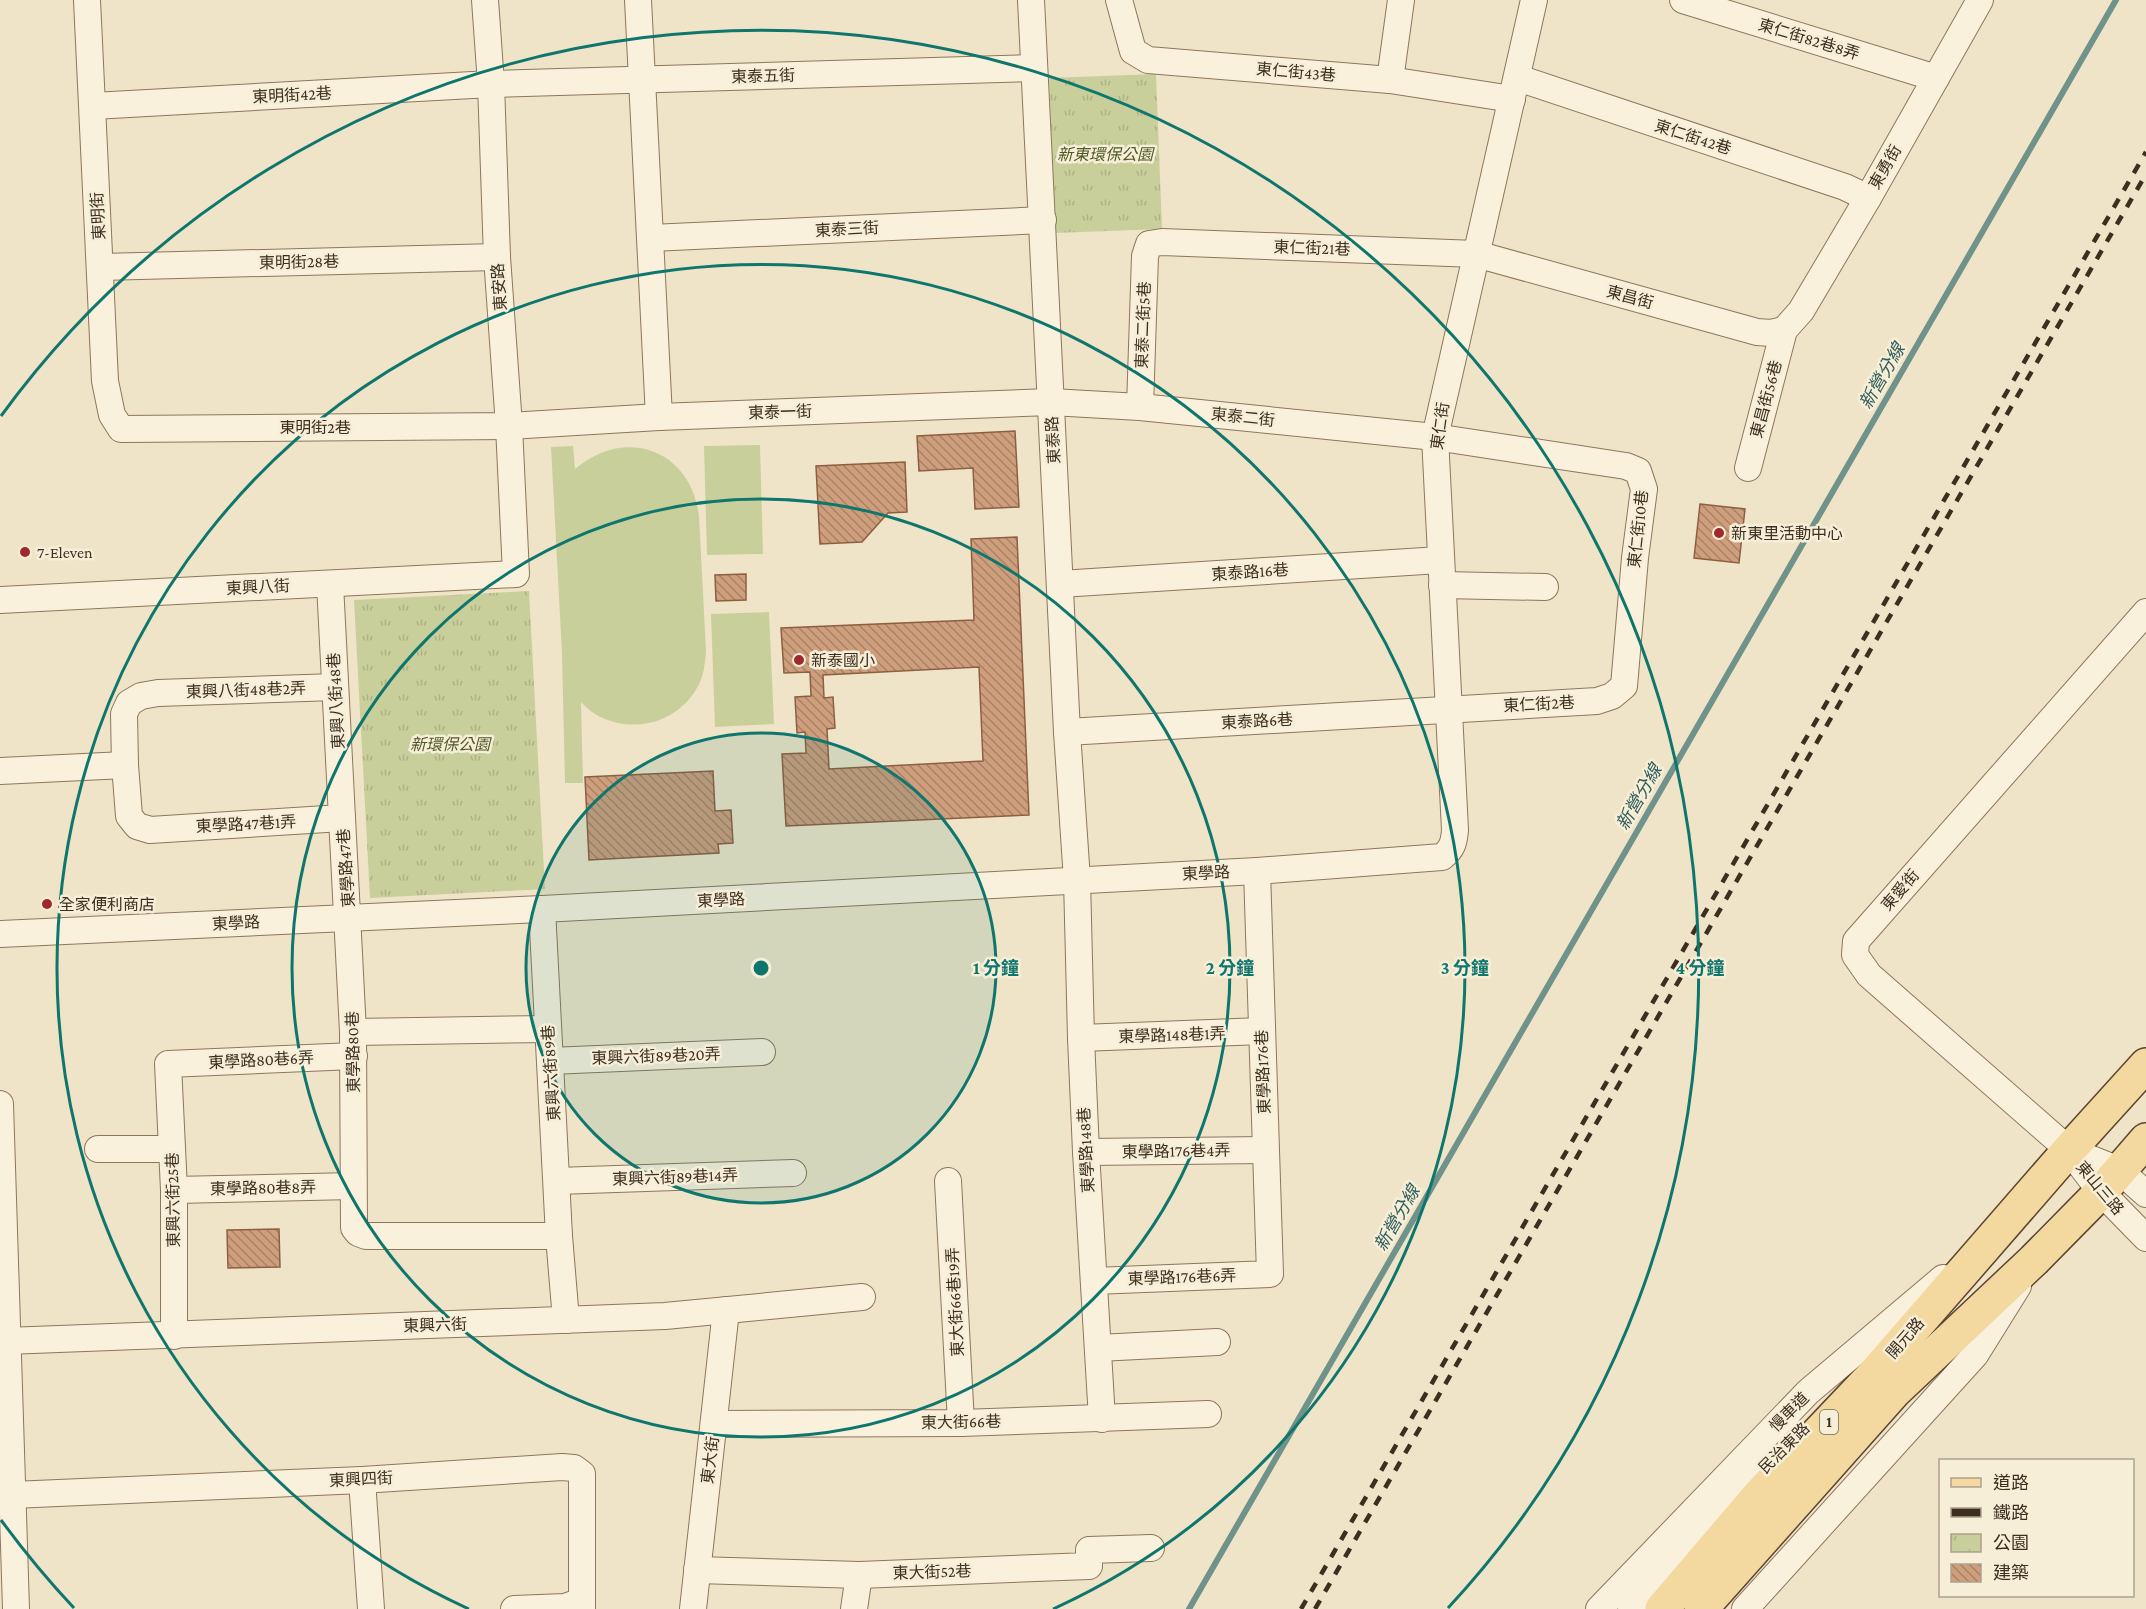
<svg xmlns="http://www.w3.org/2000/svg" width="2146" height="1609" viewBox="0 0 2146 1609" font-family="'Crimson Pro','Noto Sans TC',serif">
	<defs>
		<pattern id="park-tufts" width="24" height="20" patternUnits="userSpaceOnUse" patternTransform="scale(1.5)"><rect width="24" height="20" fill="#c9cf9b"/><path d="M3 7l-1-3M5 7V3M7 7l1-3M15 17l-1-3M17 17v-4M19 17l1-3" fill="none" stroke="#aeb285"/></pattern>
		<pattern id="building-back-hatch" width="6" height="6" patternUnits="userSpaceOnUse" patternTransform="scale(1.5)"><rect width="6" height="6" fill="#cf9f7d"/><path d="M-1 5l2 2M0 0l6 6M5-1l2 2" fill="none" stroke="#a98266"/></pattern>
	</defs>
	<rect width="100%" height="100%" fill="#f0e4c8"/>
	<g fill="#c9cf9b">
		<path d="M760 445 763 554 707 555 704 446Z"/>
		<path d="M573 446 575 469C625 426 691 449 699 516L706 651C705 663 704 677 697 688 676 724 631 735 595 714 590 711 585 706 581 702L583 783H565L562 653 551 447Z"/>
		<path d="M769 612 774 724 715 727 711 614Z"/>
	</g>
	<g fill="url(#park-tufts)">
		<path d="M1156 74 1162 229 1055 233 1049 78Z"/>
		<path d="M529 591 545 889 370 898 354 600Z"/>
	</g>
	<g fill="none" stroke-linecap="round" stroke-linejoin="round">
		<path stroke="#6f938a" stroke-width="6" d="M1189 1609 2116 0"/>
	</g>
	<g fill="url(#building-back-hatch)" stroke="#8d5f41" stroke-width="1.5" fill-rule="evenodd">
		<path d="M1015 431 1019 507 975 509 973 468 919 471 917 436Z"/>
		<path d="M905 462 907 512 888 513 862 542 820 544 816 466Z"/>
		<path d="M1700 504 1745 509 1739 563 1694 558Z"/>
		<path d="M1017 537 1029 815 786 826 782 754 806 753 805 732 797 733 795 697 811 696 810 672 784 673 781 628 974 620 971 539ZM979 667 983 761 829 769 827 729 835 728 833 697 824 698 823 675Z"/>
		<path d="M746 574V600L716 601 715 575Z"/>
		<path d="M713 771 715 811 731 810 733 843 718 844 719 853 589 860 585 777Z"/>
		<path d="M279 1229 280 1267 228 1268 227 1230Z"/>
	</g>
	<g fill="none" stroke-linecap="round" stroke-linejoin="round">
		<g stroke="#8d765c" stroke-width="28">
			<g id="minor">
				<path d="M87 0 105 381 112 415 121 429 509 426 659 417 1051 402 1140 407 1435 437 1626 466 1638 471 1644 489 1635 558 1624 686 1612 696 1597 701 1067 732"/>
				<path d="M638 0 659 417"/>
				<path d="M1031 0 1067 732 1077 880 1081 1038 1086 1152 1102 1419"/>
				<path d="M1119 0 1133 51 1148 60 1390 80 1512 99"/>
				<path d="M1683 0 1936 78"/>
				<path d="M1518 78 1845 187 1868 198"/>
				<path d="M1390 80 1401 0"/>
				<path d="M93 106 491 84 1034 68"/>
				<path d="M651 238 1043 220"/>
				<path d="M101 267 497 257"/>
				<path d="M1140 407 1145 256 1149 244 1162 242 1476 254 1757 332 1771 333 1784 330"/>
				<path d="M1748 468 1784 330 1801 311 1868 198 1980 0"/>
				<path d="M330 584 353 1032 354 1228 358 1233 366 1236H559"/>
				<path d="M1060 584 1440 560"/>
				<path d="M1442 585 1545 587"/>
				<path d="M0 600 516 574 509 426 497 257 491 84 485 0"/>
				<path d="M2146 612 1856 941 1855 955 1869 975 2069 1150 2101 1192 2146 1238"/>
				<path d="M335 687 158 693 141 696 129 703 124 714 125 765 129 816 137 826 150 830 342 818"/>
				<path d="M0 771 125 765"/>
				<path d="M542 909 559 1236 566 1320"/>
				<path d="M0 934 542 909 1257 871 1442 857C1452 849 1454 843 1455 830L1435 437 1534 0"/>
				<path d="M353 1032 548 1029"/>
				<path d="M1081 1038 1262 1031"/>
				<path d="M550 1061 762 1052"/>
				<path d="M0 1104 16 1609"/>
				<path d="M98 1149H172"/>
				<path d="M2069 1150 2119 1170 2146 1194"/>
				<path d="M1086 1152 1265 1150"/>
				<path d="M557 1181 793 1173"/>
				<path d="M948 1181 961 1423"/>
				<path d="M174 1190 353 1186"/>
				<path d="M1094 1281 1270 1274 1257 871"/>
				<path d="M174 1336V1190L168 1064 354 1056"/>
				<path d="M6 1341 665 1316 862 1297"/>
				<path d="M1098 1348 1217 1342"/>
				<path d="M714 1424 961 1423 1208 1414"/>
				<path d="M362 1480 371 1609"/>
				<path d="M12 1495 362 1480 562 1467 574 1468 582 1474V1609"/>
				<path d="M697 1570 859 1575 1089 1566V1550L1151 1548"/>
				<path d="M514 1609 565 1607 582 1601"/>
				<path d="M693 1609 726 1310"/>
				<path d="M854 1609 859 1575"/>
				<path d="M1599 1609 1808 1392 1943 1278"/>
				<path d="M1631 1609 1651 1589 1702 1532 1760 1473"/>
				<path d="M1745 1609 1975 1355 2018 1286"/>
			</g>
		</g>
		<g stroke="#5b4430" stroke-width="36">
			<g id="major">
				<path d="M1662 1609 1761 1493 1875 1373 2069 1150 2146 1065"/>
				<path d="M1701 1609 1894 1392 2034 1260 2101 1192 2146 1140"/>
			</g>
		</g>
		<use href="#minor" stroke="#faf1dc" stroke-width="26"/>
		<use href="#major" stroke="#f3d9a0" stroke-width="33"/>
		<g stroke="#3d2e20" stroke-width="4.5" stroke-dasharray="10 10" stroke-linecap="butt">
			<path d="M1301 1609 2146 152"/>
			<path d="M1315 1609 2146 174"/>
		</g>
	</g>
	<circle cx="761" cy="968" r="235" fill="#0f766e" fill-opacity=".12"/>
	<g fill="none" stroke="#0f766e" stroke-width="3">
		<circle cx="761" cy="968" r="235"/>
		<circle cx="761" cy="968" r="469"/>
		<path d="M469 1609A704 704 0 1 1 1053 1609"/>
		<path d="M74 1608A939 939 0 0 1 1 1520M1 416A939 939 0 1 1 1448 1608"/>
	</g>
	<g fill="#9e2a2b" stroke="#f7eed8" stroke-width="2">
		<circle cx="1719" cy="533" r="6"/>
		<circle cx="25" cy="552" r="6"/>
		<circle cx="799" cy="660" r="6"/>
		<circle cx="47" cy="904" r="6"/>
	</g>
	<g text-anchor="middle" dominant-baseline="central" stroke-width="5" stroke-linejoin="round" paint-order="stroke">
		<rect fill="#f7eed8" stroke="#756857" stroke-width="1.5" x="1820" y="1410" width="18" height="24" rx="4.5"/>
		<g font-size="15" font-weight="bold" fill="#3d2e20">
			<text x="1829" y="1422">1</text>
		</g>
		<g font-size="16" fill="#3d2e20" stroke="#f7eed8">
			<text transform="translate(1809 39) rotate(17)">東仁街82巷8弄</text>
			<text transform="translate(1296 72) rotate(5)">東仁街43巷</text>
			<text transform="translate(763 76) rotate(-2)">東泰五街</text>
			<text transform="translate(292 95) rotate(-3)">東明街42巷</text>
			<text transform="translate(1693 137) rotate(18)">東仁街42巷</text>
			<text transform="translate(1885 167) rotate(-60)">東勇街</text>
			<text transform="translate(98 216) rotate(-93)">東明街</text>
			<text transform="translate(847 229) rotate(-3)">東泰三街</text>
			<text transform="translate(1312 248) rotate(2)">東仁街21巷</text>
			<text transform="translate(299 262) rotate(-1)">東明街28巷</text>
			<text transform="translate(499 287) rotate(-94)">東安路</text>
			<text transform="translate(1630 297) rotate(15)">東昌街</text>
			<text transform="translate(1143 325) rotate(-88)">東泰二街5巷</text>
			<text transform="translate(1766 399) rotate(-75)">東昌街56巷</text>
			<text transform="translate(780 412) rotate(-2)">東泰一街</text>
			<text transform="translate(1243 417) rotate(6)">東泰二街</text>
			<text transform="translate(1440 426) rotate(-82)">東仁街</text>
			<text x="315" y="427">東明街2巷</text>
			<text transform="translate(1053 440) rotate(-93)">東泰路</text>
			<text transform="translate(1638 529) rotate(-84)">東仁街10巷</text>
			<text transform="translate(1250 572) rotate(-4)">東泰路16巷</text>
			<text transform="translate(258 587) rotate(-3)">東興八街</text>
			<text transform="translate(246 690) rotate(-2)">東興八街48巷2弄</text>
			<text transform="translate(336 701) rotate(-93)">東興八街48巷</text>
			<text transform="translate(1539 704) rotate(-3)">東仁街2巷</text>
			<text transform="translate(1257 721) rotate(-3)">東泰路6巷</text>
			<text transform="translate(246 824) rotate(-3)">東學路47巷1弄</text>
			<text transform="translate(346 868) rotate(-94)">東學路47巷</text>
			<text transform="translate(1206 873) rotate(-3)">東學路</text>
			<text transform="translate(1900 890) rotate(-49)">東愛街</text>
			<text transform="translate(721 900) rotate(-3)">東學路</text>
			<text transform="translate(236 923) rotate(-3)">東學路</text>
			<text transform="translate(1172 1035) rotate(-2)">東學路148巷1弄</text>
			<text transform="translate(353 1052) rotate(-91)">東學路80巷</text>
			<text transform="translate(656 1056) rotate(-2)">東興六街89巷20弄</text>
			<text transform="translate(261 1060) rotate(-3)">東學路80巷6弄</text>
			<text transform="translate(1263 1072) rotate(-92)">東學路176巷</text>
			<text transform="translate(551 1073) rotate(-94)">東興六街89巷</text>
			<text transform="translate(1086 1150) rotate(-93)">東學路148巷</text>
			<text transform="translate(1176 1151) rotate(-1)">東學路176巷4弄</text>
			<text transform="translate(675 1177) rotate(-2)">東興六街89巷14弄</text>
			<text transform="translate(263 1188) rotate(-1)">東學路80巷8弄</text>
			<text transform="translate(2100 1188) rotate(50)">東山三路</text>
			<text transform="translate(173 1200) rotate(-91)">東興六街25巷</text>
			<text transform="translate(1182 1277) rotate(-2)">東學路176巷6弄</text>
			<text transform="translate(955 1302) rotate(-93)">東大街66巷19弄</text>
			<text transform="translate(435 1325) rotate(-2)">東興六街</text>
			<text transform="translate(1905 1338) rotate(-49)">開元路</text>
			<text transform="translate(1789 1412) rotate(-45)">慢車道</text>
			<text transform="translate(961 1422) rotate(-1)">東大街66巷</text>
			<text transform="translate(1784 1448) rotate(-45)">民治東路</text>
			<text transform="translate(710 1460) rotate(-83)">東大街</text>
			<text transform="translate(361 1479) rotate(-3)">東興四街</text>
			<text transform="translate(932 1572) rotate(-2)">東大街52巷</text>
		</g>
		<g font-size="16" font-style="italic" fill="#4d5a26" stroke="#f7eed8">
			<text x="1105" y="154">新東環保公園</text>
			<text x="450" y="744">新環保公園</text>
		</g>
		<g font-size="16" fill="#3d2e20" stroke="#f7eed8" text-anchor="start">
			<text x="1731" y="533">新東里活動中心</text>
			<text x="37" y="552">7-Eleven</text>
			<text x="811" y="660">新泰國小</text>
			<text x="59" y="904">全家便利商店</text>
		</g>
		<g font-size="18" font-style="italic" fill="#2f5d5a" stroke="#f7eed8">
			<text transform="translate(1882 376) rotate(-60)">新營分線</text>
			<text transform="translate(1639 797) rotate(-60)">新營分線</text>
			<text transform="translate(1397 1218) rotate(-60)">新營分線</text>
		</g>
	</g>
	<circle cx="761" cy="968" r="9" fill="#0f766e" stroke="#f7eed8" stroke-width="3"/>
	<g font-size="18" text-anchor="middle" font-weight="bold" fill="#0f766e" stroke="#f7eed8" stroke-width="5" stroke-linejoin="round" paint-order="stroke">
		<text x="996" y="974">1 分鐘</text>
		<text x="1230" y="974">2 分鐘</text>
		<text x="1465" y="974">3 分鐘</text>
		<text x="1700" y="974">4 分鐘</text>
	</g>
	<rect x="1939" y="1459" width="195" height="138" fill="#f7eed8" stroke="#ada18e" stroke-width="1.5"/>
	<rect x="1951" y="1478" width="30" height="9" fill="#f3d9a0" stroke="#ada18e" stroke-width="1.5"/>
	<text x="1993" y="1489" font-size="18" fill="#3d2e20">道路</text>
	<rect x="1951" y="1508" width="30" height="9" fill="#3d2e20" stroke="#ada18e" stroke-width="1.5"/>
	<text x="1993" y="1519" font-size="18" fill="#3d2e20">鐵路</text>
	<rect x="1951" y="1534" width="30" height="18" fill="url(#park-tufts)" stroke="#ada18e" stroke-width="1.5"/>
	<text x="1993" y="1549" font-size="18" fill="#3d2e20">公園</text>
	<rect x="1951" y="1564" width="30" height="18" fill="url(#building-back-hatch)" stroke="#ada18e" stroke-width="1.5"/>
	<text x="1993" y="1579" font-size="18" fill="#3d2e20">建築</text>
</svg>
